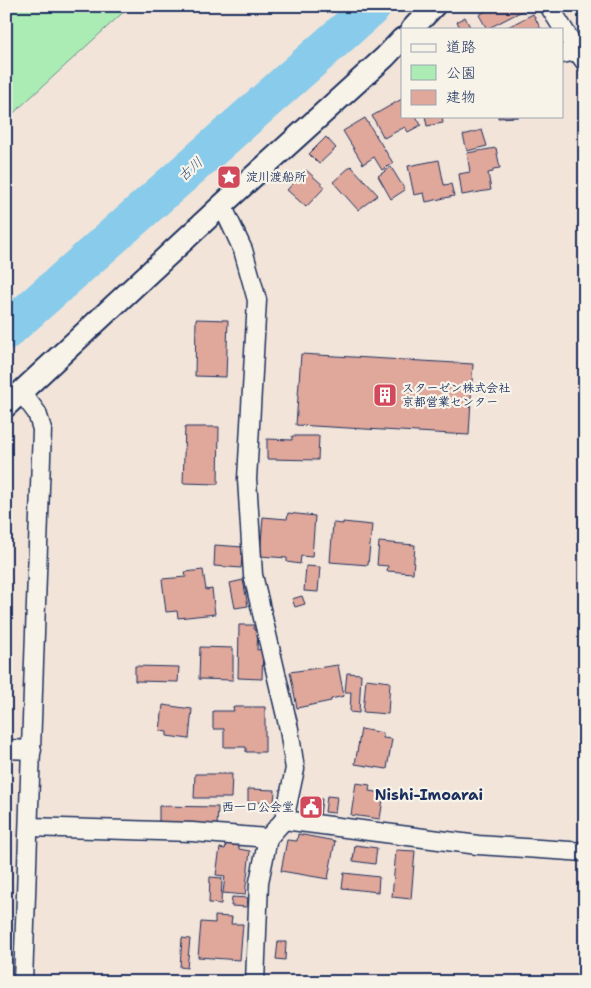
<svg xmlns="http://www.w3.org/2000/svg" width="591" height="988" viewBox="0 0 591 988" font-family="'Shantell Sans','Klee One',sans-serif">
	<rect width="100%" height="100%" fill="#f2e4d9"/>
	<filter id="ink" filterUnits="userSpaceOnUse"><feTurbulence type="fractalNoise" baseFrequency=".02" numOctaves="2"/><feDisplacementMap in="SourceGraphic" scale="10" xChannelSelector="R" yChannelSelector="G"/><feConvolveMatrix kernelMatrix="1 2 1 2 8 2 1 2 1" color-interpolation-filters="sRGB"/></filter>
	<g filter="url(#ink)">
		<path fill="#abecb4" stroke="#638e89" d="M6 6H130L6 120Z"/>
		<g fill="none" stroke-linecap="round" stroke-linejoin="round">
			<path stroke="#89cbea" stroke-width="38" d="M6 331 373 6"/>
		</g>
		<g fill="#e0a79b" stroke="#1b2f5e">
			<path d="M483 6H530V7L487 29 479 15 486 11Z"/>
			<path d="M533 14 541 29H506V28Z"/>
			<path d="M465 17 471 29H461L457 22Z"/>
			<path d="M402 99V116H416L421 125 408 132 405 127 384 138 372 116Z"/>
			<path d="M425 116H442L443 123 427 126Z"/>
			<path d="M498 116H518V117L498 118Z"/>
			<path d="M365 118 393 163 382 170 374 157 363 164 343 131Z"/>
			<path d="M482 130 487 146 467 151 463 135Z"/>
			<path d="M326 137 336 148 319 164 309 154Z"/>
			<path d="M496 148 500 168 493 169V172L488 173 491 190 462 195 459 174 470 172 467 153Z"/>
			<path d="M439 160 444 185 451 184 454 196 426 202 424 193 414 195 408 166Z"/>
			<path d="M351 166 378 195 358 210 333 182Z"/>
			<path d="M391 167 405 190 391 199 378 176Z"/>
			<path d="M306 170 325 187 306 207 287 190Z"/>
			<path d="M196 319 228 320 226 377 195 376Z"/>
			<path d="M301 354 473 364 469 435 296 425Z"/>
			<path d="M185 427H219L218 484 183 483Z"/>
			<path d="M292 436H319L318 460 267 459V439L292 440Z"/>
			<path d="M288 513 315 516 312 557 301 556 300 564 287 562V558L260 556 263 517 287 519Z"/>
			<path d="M343 522 372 525 368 565 330 562 333 523 343 524Z"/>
			<path d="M379 542 415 545 413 573 387 571 388 566 377 565Z"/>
			<path d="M215 545 243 547 241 568 214 566Z"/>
			<path d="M306 566 320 567 318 592 304 591Z"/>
			<path d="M203 570 206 590 212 589 215 614 178 618 177 611 166 612 162 579 186 577 185 572Z"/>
			<path d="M243 580 248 606 235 608 230 583Z"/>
			<path d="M302 596 305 604 295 607 292 599Z"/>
			<path d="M239 625H254V630H258L257 650 263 649 262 679 238 678Z"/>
			<path d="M200 647 233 648V680L199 679Z"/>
			<path d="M338 665 344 696 331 699V701L297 708 290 672Z"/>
			<path d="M135 666 179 667 178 682 135 681Z"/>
			<path d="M347 673 361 674 359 713 350 712 351 692H345Z"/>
			<path d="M366 679 390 682 388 714 363 712Z"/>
			<path d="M163 705 192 709 189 739 167 736V732L160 731Z"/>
			<path d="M233 707H265V752H246V747H224V729H213V711H234Z"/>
			<path d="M361 729 383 733V738L392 739 387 769 355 764Z"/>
			<path d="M195 774H232L231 798H194Z"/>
			<path d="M356 783 370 785 369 791 384 793 380 819 351 815Z"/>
			<path d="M248 789 275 790 274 803 248 802Z"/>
			<path d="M327 796 337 797 335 813 325 812Z"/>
			<path d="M303 797 322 799 320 816 301 814Z"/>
			<path d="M159 806 218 807 217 826 159 825Z"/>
			<path d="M298 834 335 841 328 879 281 871 287 840 297 841Z"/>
			<path d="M226 844 239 846V849L250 851 245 895 223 893 225 876 216 875 220 848 225 849Z"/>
			<path d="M355 845 377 848 375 864 353 861Z"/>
			<path d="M396 850 415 851 411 899 392 897Z"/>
			<path d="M344 873 379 877 378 892 342 888Z"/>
			<path d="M210 877 222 878 221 904 209 903Z"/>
			<path d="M232 897 248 898 247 907 231 906Z"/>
			<path d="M215 916 232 917 231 924H243L240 960 198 957 201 922 215 923Z"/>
			<path d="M182 938 190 939 187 968 180 967Z"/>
			<path d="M278 942H286L285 960 276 959Z"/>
		</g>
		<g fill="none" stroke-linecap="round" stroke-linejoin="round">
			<g stroke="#1b2f5e" stroke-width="21">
				<g id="minor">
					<path d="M549 6 577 51"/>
					<path d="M562 54 577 51 585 62"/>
					<path d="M22 393 37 413 42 429 23 982"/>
					<path d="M6 749 32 750"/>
					<path d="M284 820 478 845 585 852"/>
					<path d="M29 827 192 832 268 838 284 820 295 769 289 729 253 575 247 479 257 300 243 250 222 205"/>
					<path d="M255 982 259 882 268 838"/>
				</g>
			</g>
			<g stroke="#1b2f5e" stroke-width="25">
				<g id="tertiary">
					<path d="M412 29 434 6"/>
					<path d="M6 406 222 205 385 57 402 39"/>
				</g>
			</g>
			<use href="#minor" stroke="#f7f3e8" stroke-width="18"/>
			<use href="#tertiary" stroke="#f7f3e8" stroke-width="21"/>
		</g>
	</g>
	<defs>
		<g id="sight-square" transform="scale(1.25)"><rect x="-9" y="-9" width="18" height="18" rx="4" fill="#d1495b" stroke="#f7f3e8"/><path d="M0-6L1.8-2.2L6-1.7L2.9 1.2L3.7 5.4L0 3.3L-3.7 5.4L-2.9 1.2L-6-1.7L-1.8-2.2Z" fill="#fff"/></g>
		<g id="building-square" transform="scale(1.25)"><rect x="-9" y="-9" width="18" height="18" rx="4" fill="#d1495b" stroke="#f7f3e8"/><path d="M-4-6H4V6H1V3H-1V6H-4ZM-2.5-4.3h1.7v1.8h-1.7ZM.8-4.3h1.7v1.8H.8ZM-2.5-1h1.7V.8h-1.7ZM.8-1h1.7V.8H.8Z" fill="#fff"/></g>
		<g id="civic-square" transform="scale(1.25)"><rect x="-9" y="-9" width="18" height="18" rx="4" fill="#d1495b" stroke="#f7f3e8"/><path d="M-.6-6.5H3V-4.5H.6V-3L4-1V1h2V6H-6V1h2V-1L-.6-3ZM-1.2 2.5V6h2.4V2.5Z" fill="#fff"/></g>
	</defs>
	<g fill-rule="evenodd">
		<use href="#sight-square" x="229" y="177"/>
		<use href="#building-square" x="385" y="395"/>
		<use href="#civic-square" x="311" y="807"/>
	</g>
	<g text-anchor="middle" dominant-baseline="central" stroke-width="4.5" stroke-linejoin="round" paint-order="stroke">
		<g font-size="12" font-weight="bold" fill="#1b2f5e" stroke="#f7f3e8" text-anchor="start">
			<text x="246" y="177">淀川渡船所</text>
			<text x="402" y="388">スターゼン株式会社<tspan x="402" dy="14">京都営業センター</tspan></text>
			<text x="294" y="807" text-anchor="end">西一口公会堂</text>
		</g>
		<g font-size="14" font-style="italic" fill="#365681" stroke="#f7f3e8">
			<text transform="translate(190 169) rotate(-42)">古川</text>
		</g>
		<g font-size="15" font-weight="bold" fill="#1b2f5e" stroke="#f7f3e8">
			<text x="429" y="795">Nishi-Imoarai</text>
		</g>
	</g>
	<rect width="591" height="988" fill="none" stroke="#f7f3e8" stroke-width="25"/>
	<rect x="12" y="12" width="566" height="963" fill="none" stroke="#1b2f5e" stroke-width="2" filter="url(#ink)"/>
	<rect x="401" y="28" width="162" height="90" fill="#f7f3e8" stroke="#9fa5b1"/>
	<rect x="411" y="44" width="25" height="8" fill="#f7f3e8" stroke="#9fa5b1"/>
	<text x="446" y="52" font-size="15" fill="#1b2f5e">道路</text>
	<rect x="411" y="65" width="25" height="15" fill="#abecb4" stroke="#9fa5b1"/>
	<text x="446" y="78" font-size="15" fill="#1b2f5e">公園</text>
	<rect x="411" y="90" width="25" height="15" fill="#e0a79b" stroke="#9fa5b1"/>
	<text x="446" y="102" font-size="15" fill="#1b2f5e">建物</text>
</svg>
